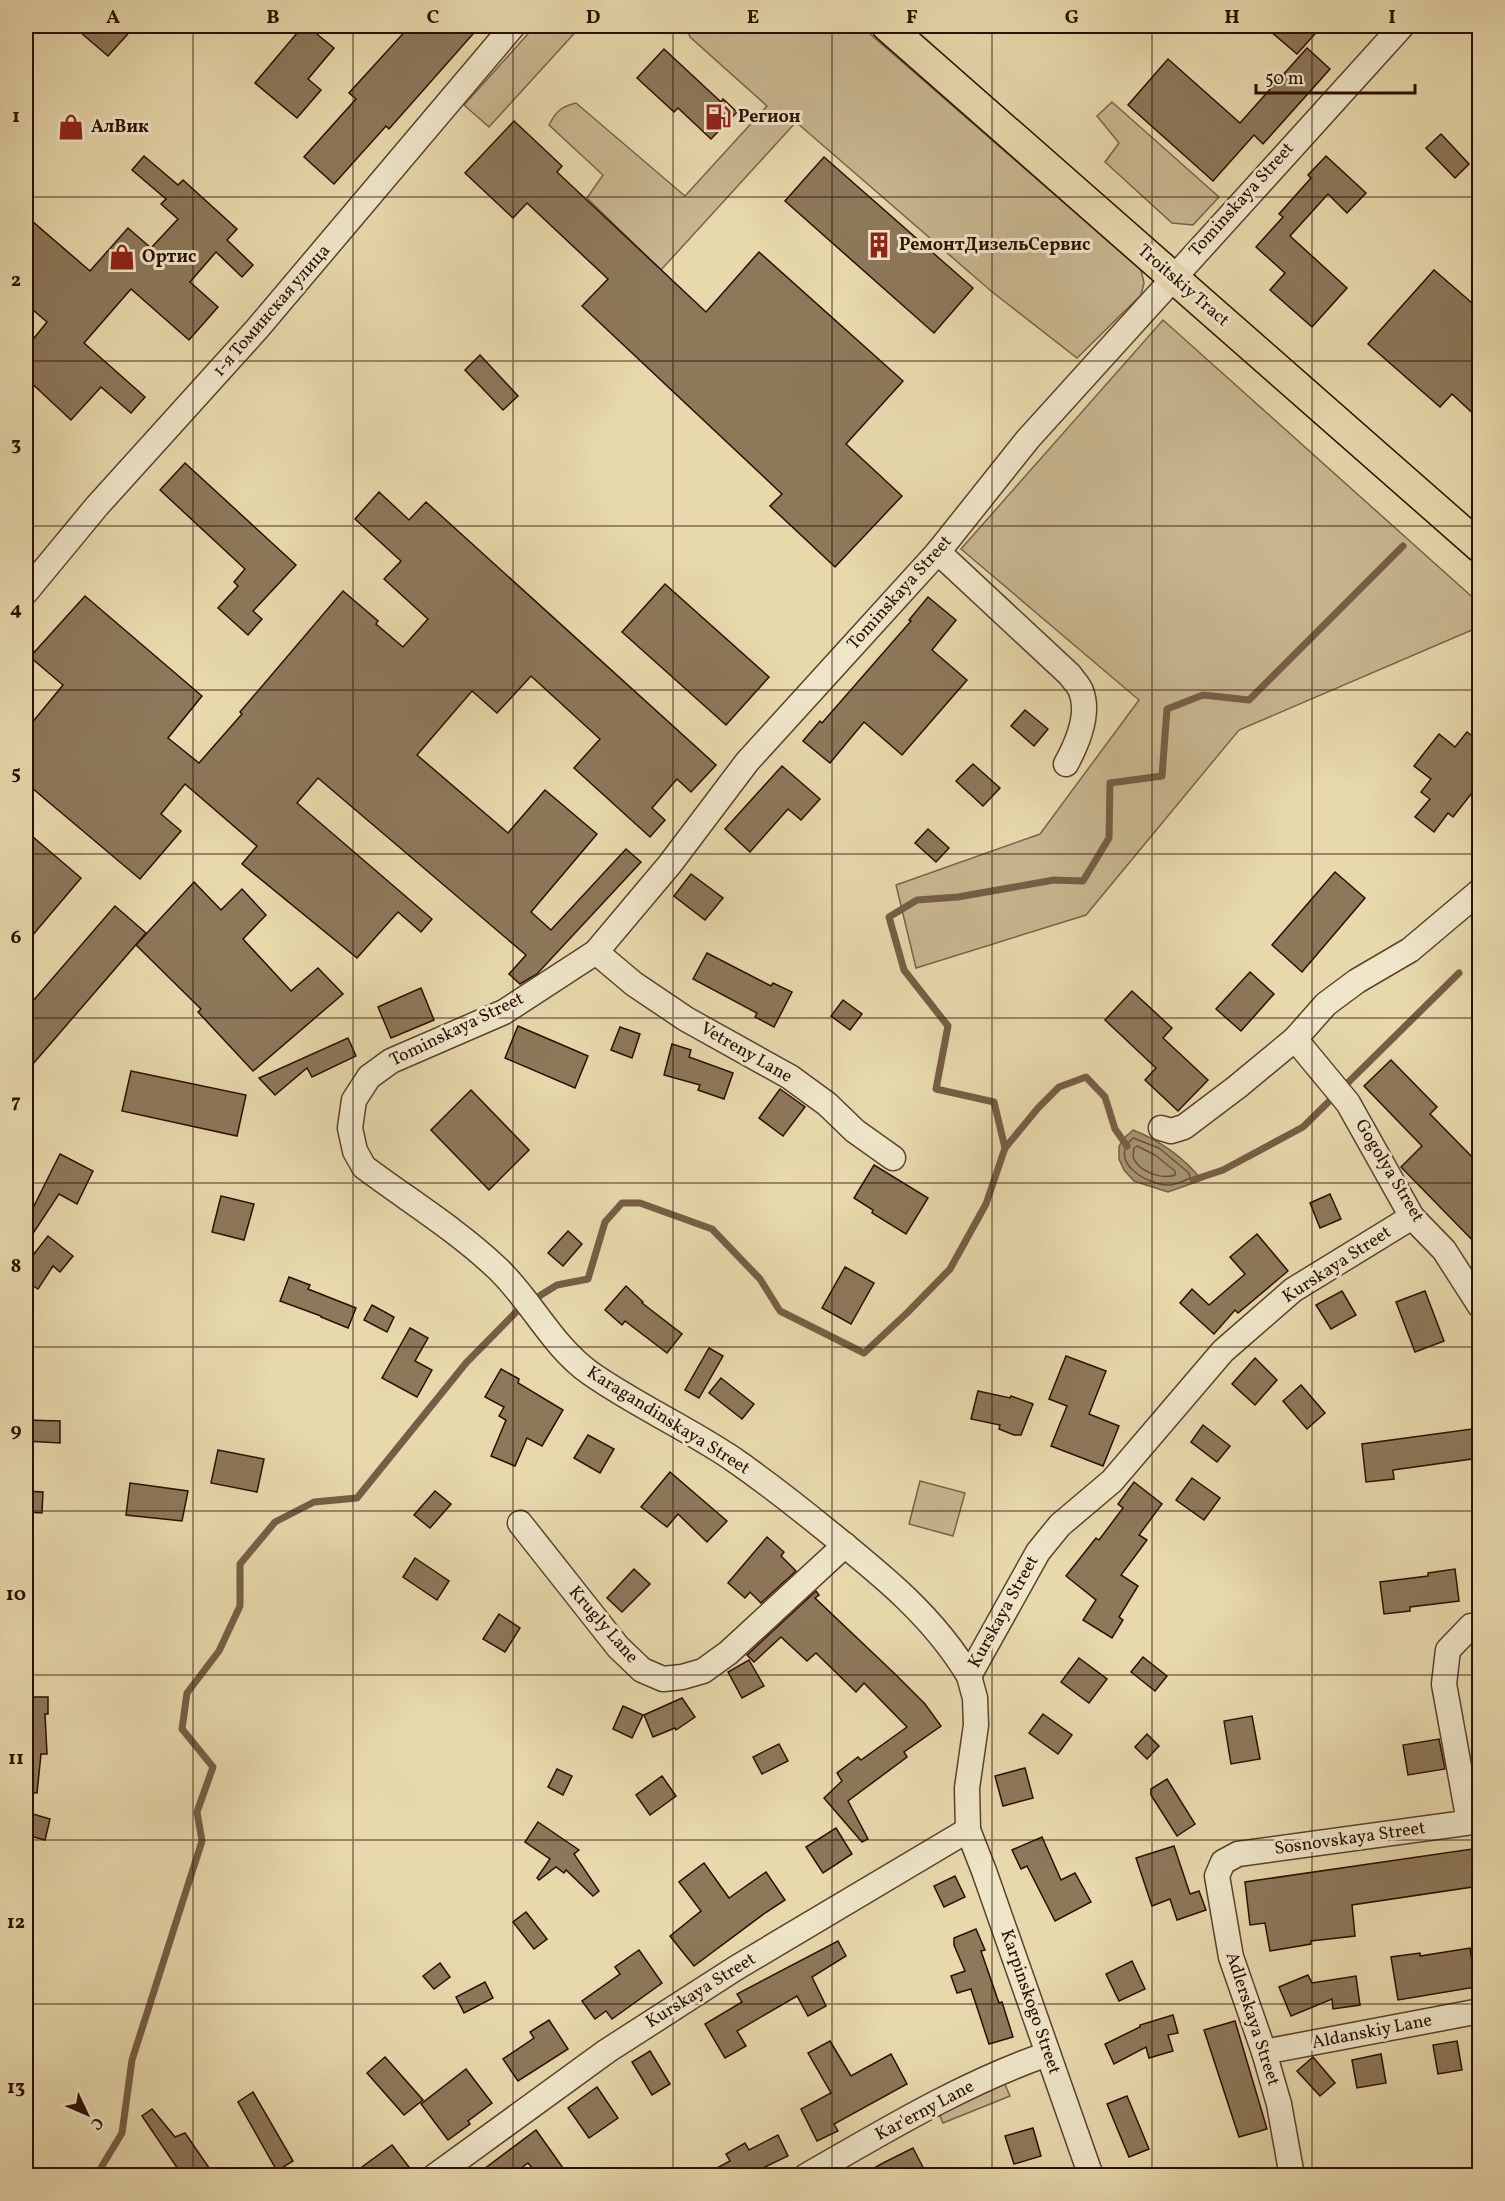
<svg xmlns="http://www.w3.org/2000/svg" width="1505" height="2201" viewBox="0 0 1505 2201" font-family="Vollkorn,serif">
	<rect width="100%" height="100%" fill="#e7d9ac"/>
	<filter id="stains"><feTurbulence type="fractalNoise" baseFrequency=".00333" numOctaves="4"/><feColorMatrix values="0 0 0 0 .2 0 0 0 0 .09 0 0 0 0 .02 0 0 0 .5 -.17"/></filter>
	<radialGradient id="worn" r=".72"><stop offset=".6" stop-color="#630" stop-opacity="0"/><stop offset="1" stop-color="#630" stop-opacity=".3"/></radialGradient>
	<g fill="#c7b68f" stroke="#7a6248" stroke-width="1.5">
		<path d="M535 26H581L489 127 464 105Z"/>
		<path d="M686 26H861L1141 270 1144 283 1141 295 1077 358 991 291 796 122 661 270 587 198 603 175 549 125C556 111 561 107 576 103L685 196 767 106 690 37Z"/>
		<path d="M1112 102 1219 197 1193 225 1172 223 1105 162 1119 143 1097 116Z"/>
		<path d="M1163 320 1479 603V627L1239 730 1086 915 916 968 896 885 1040 834 1139 700 961 549Z"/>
		<path d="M920 1481 965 1493 953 1536 909 1524Z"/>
		<path d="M1004 2082 1010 2096 943 2123 937 2109Z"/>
	</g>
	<path fill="#a79472" stroke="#765e45" stroke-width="1.5" d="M1133 1130C1161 1141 1183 1157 1202 1180L1168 1192 1134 1181 1124 1170 1119 1159V1147L1122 1140Z"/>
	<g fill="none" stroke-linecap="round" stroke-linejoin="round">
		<g stroke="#6a513a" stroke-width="1.5">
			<path d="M1133 1138 1159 1148 1189 1173 1190 1178C1183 1181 1175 1186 1167 1185 1146 1184 1107 1161 1133 1138Z"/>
			<path d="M1137 1146 1155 1155 1175 1171V1175C1161 1180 1138 1171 1133 1157L1134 1148Z"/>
		</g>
		<g stroke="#765e45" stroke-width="7">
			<path d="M1005 1148 1038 1108 1059 1087 1086 1077 1105 1097 1115 1129 1127 1146"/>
			<path d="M1193 1180 1223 1170 1303 1127 1459 973"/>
			<path d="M96 2176 122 2133 132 2060 202 1841 197 1812 213 1767 182 1729 187 1693 219 1651 240 1606V1564L275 1522 314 1502 357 1498 466 1363 520 1308 557 1285 588 1279 605 1222 622 1203H640L712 1229 760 1279 780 1311 864 1353 908 1312 950 1269 986 1204 1005 1148 994 1102 936 1089 948 1026 904 970 889 917 917 900 958 897 1054 880 1083 881 1109 838 1110 783 1162 776 1167 709 1203 695 1249 700 1403 546"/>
		</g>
	</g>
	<g fill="#8d785a" stroke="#2c0e01" stroke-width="1.5">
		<path d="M73 26H135L108 56Z"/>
		<path d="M303 26H307L334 48 308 79 321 90 297 118 255 83Z"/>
		<path d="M410 26H480L389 129 386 126 334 184 304 157 356 99 349 93Z"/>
		<path d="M1264 26H1322L1297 54Z"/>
		<path d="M1307 48 1330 69 1263 144 1254 135 1213 181 1128 105 1168 59 1240 123Z"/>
		<path d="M664 49 721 102 723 99 737 112 711 139 678 108 674 112 637 78Z"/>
		<path d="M514 121 562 166 557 172 706 312 759 252 903 381 846 444 902 496 835 567 770 506 782 494 582 306 608 279 527 203 513 218 465 173Z"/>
		<path d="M1441 134 1469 164 1455 178 1426 148Z"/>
		<path d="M144 156 178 185 183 180 237 229 227 240 253 265 242 277 216 252 190 282 218 307 189 340 131 289 84 343 145 397 131 413 101 387 71 420 26 378V348L47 322 26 304V216L90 271 128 228 151 248 178 219 161 204 166 199 132 170Z"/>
		<path d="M1326 156 1366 193 1347 213 1328 194 1290 236 1347 288 1312 327 1270 290 1285 273 1256 247 1283 217 1279 214 1311 178 1308 175Z"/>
		<path d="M824 157 973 288 934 333 785 201Z"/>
		<path d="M1434 270 1479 309V419L1452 394 1440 407 1368 344Z"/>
		<path d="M480 355 518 396 503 410 465 370Z"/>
		<path d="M185 463 296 565 253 611 262 619 248 635 218 608 238 586 234 582 245 569 160 490Z"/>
		<path d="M379 492 409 520 426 502 716 765 691 792 677 779 652 808 665 820 650 837 574 768 600 739 531 676 497 713 472 691 417 755 508 833 545 790 597 834 531 912 551 930 626 849 641 862 537 974 520 984 509 974 526 955 318 778 297 803 432 919 421 932 398 912 357 958 242 864 257 846 185 784 161 814 181 831 140 879 26 783V730L63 685 30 657 85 596 202 696 168 738 199 763 242 714 240 712 343 591 378 621 376 624 403 647 428 619 384 579 401 561 355 519Z"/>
		<path d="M665 584 769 677 726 725 622 632Z"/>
		<path d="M928 597 956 620 932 650 967 680 902 755 864 722 830 763 803 741 820 721 822 723 911 621 909 620Z"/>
		<path d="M1025 710 1048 729 1034 746 1011 726Z"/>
		<path d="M1467 732 1479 741V784L1453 817 1448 813 1434 832 1415 817 1430 799 1421 792 1431 779 1414 766 1439 734 1455 747Z"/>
		<path d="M973 764 1000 788 983 806 956 781Z"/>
		<path d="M782 766 820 799 801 820 788 809 750 852 725 829Z"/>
		<path d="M928 829 949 848 936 862 915 843Z"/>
		<path d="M26 831 81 878 26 943Z"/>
		<path d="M1335 872 1365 898 1302 972 1272 945Z"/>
		<path d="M691 874 723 898 705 920 674 896Z"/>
		<path d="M194 882 221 910 242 889 266 915 243 939 291 991 318 968 343 994 253 1071 198 1012 201 1009 136 945Z"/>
		<path d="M115 906 146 933 26 1072V1009Z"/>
		<path d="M707 953 771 986 773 983 792 992 774 1027 755 1017 757 1013 693 979Z"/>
		<path d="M1250 972 1274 994 1241 1031 1216 1009Z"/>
		<path d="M421 988 434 1020 391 1038 378 1007Z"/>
		<path d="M1132 991 1172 1028 1163 1038 1208 1080 1178 1111 1145 1080 1156 1068 1105 1020Z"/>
		<path d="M843 1000 862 1014 850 1030 831 1016Z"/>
		<path d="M518 1026 588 1056 575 1088 505 1058Z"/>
		<path d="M620 1027 640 1034 632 1058 611 1050Z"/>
		<path d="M348 1038 356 1056 312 1077 307 1068 275 1095 259 1078Z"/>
		<path d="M672 1044 691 1050 689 1057 733 1073 724 1099 698 1090 700 1085 664 1075Z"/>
		<path d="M1391 1060 1437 1107 1430 1114 1479 1164V1247L1401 1167 1422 1146 1364 1086Z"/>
		<path d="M131 1071 246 1095 237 1136 122 1111Z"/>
		<path d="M780 1089 805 1107 783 1136 759 1118Z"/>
		<path d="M471 1090 529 1150 489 1190 431 1130Z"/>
		<path d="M60 1154 93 1171 77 1204 59 1194 30 1238 26 1235V1222Z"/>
		<path d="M874 1165 928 1198 906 1234 872 1213 873 1210 854 1198Z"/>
		<path d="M1330 1194 1341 1219 1320 1228 1310 1203Z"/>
		<path d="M221 1196 254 1204 244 1240 212 1232Z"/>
		<path d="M568 1231 582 1244 563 1266 548 1253Z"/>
		<path d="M1257 1234 1288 1271 1238 1313 1235 1310 1214 1334 1180 1303 1192 1289 1209 1305 1245 1274 1230 1257Z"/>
		<path d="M48 1236 73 1256 60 1272 53 1266 38 1289 26 1281V1264Z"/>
		<path d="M845 1267 874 1283 851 1324 822 1308Z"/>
		<path d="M289 1277 310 1285 308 1289 356 1308 348 1328 321 1317V1316L280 1301Z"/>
		<path d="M626 1286 643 1302 642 1303 682 1334 667 1353 625 1321 622 1325 605 1310Z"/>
		<path d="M1342 1291 1356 1315 1331 1329 1316 1305Z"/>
		<path d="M1425 1291 1444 1341 1415 1352 1396 1302Z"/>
		<path d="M372 1305 394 1317 387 1332 364 1320Z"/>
		<path d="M410 1328 428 1338 415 1361 432 1370 417 1397 382 1378Z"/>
		<path d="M709 1348 723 1356 699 1398 685 1390Z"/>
		<path d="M1066 1356 1106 1371 1089 1414 1119 1426 1103 1466 1051 1446 1067 1406 1049 1399Z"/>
		<path d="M1255 1358 1277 1380 1255 1405 1232 1384Z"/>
		<path d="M501 1369 519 1379 518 1383 563 1410 542 1446 527 1438 515 1466 491 1456 506 1420 499 1416 504 1407 485 1397Z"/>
		<path d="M721 1378 754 1404 742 1419 709 1393Z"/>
		<path d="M1301 1385 1325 1413 1307 1429 1283 1401Z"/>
		<path d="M978 1391 1010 1398 1011 1396 1033 1404 1021 1435H1014L999 1429 1000 1425 971 1419Z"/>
		<path d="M26 1420 60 1421V1443L26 1441Z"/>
		<path d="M1203 1425 1230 1446 1217 1462 1191 1442Z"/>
		<path d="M1479 1428V1458L1393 1470 1394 1479 1366 1482 1362 1444Z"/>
		<path d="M588 1435 614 1449 600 1473 574 1458Z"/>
		<path d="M218 1450 264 1459 257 1492 211 1483Z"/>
		<path d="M670 1472 727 1521 707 1542 678 1514 667 1527 641 1507Z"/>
		<path d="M1192 1478 1220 1498 1204 1520 1176 1500Z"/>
		<path d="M1134 1482 1162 1504 1139 1535 1147 1540 1121 1575 1138 1586 1119 1617 1123 1620 1112 1638 1083 1620 1096 1600 1066 1576 1096 1538 1099 1540 1123 1508 1118 1504Z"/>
		<path d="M130 1483 188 1491 182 1521 126 1515Z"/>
		<path d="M26 1491 43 1492 42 1513 26 1512Z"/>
		<path d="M435 1491 451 1504 430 1528 414 1515Z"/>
		<path d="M767 1537 784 1552 781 1556 796 1571 761 1603 750 1592 745 1598 728 1583Z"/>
		<path d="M415 1558 449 1581 437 1600 403 1577Z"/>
		<path d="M634 1569 650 1584 622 1612 607 1598Z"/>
		<path d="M1455 1569 1459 1601 1410 1607V1611L1384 1614 1380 1582 1428 1576V1573Z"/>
		<path d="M816 1591 819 1595 815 1598 894 1673 925 1704 941 1726 904 1752 907 1757 848 1801 868 1839 862 1842 824 1798 842 1781 837 1773 858 1757 861 1760 907 1727 864 1683 856 1692 816 1653 807 1661 781 1637 754 1662 747 1655Z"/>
		<path d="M499 1614 520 1628 505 1652 483 1639Z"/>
		<path d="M1143 1657 1167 1676 1155 1691 1131 1672Z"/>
		<path d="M1079 1658 1107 1679 1089 1703 1061 1682Z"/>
		<path d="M749 1660 764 1686 742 1698 728 1672Z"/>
		<path d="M26 1697H48V1714H45L47 1754H41L37 1793 26 1792Z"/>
		<path d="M682 1698 695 1717 676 1730 675 1728 653 1737 644 1715Z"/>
		<path d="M623 1706 643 1715 632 1738 613 1729Z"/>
		<path d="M1043 1714 1072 1735 1058 1754 1029 1733Z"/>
		<path d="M1252 1716 1260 1759 1231 1764 1224 1721Z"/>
		<path d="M1147 1734 1159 1746 1147 1759 1135 1747Z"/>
		<path d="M1439 1739 1445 1769 1408 1775 1403 1745Z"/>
		<path d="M779 1744 788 1761 762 1774 753 1757Z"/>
		<path d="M1025 1768 1033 1798 1003 1806 995 1776Z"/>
		<path d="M557 1769 572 1776 563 1795 548 1787Z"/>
		<path d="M662 1776 676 1796 650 1815 636 1795Z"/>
		<path d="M1167 1779 1195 1824 1177 1836 1151 1795V1789Z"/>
		<path d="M26 1812 50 1819 45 1840 26 1835Z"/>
		<path d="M538 1822 579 1850 574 1854 599 1891 593 1896 566 1870 564 1873 556 1867 539 1880 537 1878 550 1859 525 1842Z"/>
		<path d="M836 1828 852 1854 823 1873 806 1847Z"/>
		<path d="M1042 1837 1061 1880 1075 1873 1091 1902 1055 1921 1027 1866 1021 1869 1012 1850Z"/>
		<path d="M1174 1846 1190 1894 1199 1891 1206 1910 1177 1920 1170 1899 1152 1906 1136 1858Z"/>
		<path d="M1479 1848V1886L1352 1905 1355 1936 1311 1941V1944L1270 1951 1265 1923 1250 1925 1245 1882Z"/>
		<path d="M704 1863 729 1898 766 1872 785 1900 765 1913 694 1966 670 1936 701 1911 679 1882Z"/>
		<path d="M955 1876 965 1897 944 1907 934 1886Z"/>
		<path d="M526 1912 547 1939 534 1949 513 1922Z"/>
		<path d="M976 1929 985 1950 981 1951 999 2003 1002 2002 1013 2037 989 2044 971 1989 957 1993 951 1976 965 1971 954 1945V1938Z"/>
		<path d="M838 1941 846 1956 812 1977 826 2006 808 2016 797 1996 737 2031 746 2046 725 2058 705 2024 742 2002 737 1994Z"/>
		<path d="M1470 1948 1476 1987 1398 2000 1391 1957 1420 1953V1956Z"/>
		<path d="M639 1950 662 1983 612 2019 606 2011 595 2019 582 2001 620 1974 615 1967Z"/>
		<path d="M1132 1961 1145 1989 1119 2001 1106 1974Z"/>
		<path d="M440 1963 450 1977 434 1989 423 1976Z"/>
		<path d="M1308 1975 1312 1983 1356 1976 1360 2005 1333 2009 1332 1999 1291 2016 1279 1987Z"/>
		<path d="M485 1982 493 1998 464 2013 456 1997Z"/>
		<path d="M1173 2015 1178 2033 1168 2035 1173 2051 1149 2058 1146 2047 1114 2064 1105 2044 1140 2027V2025Z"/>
		<path d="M549 2020 568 2049 518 2081 503 2059 534 2038 530 2032Z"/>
		<path d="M1235 2021 1267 2129 1239 2137 1204 2030Z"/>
		<path d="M830 2041 851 2076 891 2054 907 2084 834 2124 838 2131 817 2141 801 2109 831 2093 808 2053Z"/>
		<path d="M1457 2041 1462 2070 1438 2074 1433 2045Z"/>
		<path d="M650 2051 670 2084 652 2095 632 2062Z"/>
		<path d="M1381 2054 1386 2083 1357 2088 1352 2060Z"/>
		<path d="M385 2057 423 2100 404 2115 367 2073Z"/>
		<path d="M1313 2057 1335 2083 1320 2096 1297 2071Z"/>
		<path d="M466 2069 492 2103 468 2121 470 2124 448 2140 421 2104Z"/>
		<path d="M597 2087 618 2118 589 2138 568 2108Z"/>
		<path d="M253 2092 293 2161 277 2171 238 2102Z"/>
		<path d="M1127 2096 1149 2149 1129 2157 1107 2104Z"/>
		<path d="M152 2109 175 2137 185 2133 214 2175H182L142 2116Z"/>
		<path d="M1033 2128 1041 2156 1014 2164 1005 2136Z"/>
		<path d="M536 2130 568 2175H538L528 2163 512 2175H476Z"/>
		<path d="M778 2135 788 2156 748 2175H704L730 2161 726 2154 745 2143 749 2150Z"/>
		<path d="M392 2145 409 2167 398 2175H351Z"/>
		<path d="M913 2148 927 2175H862L883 2163Z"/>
	</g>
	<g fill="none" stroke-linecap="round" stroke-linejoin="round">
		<g stroke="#5b412c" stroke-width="27">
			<g id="minor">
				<path d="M938 552 1070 675C1073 680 1079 685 1081 691 1090 714 1077 744 1066 764"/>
				<path d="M26 592 97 506 257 329 513 26"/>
				<path d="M596 952 634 984 686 1019 790 1077 827 1104 855 1131 893 1158"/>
				<path d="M1295 1039 1348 1103 1412 1217 1444 1250 1480 1306"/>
				<path d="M1161 1128 1171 1131 1184 1127 1237 1087 1295 1039 1326 1004 1357 981 1410 950 1480 891"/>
				<path d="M520 1523 618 1647 642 1670 663 1679 682 1677 703 1671 728 1653 845 1545"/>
				<path d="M969 1676C934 1617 883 1576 831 1534 798 1507 765 1481 730 1457 685 1427 634 1404 590 1373 552 1346 531 1300 497 1268 457 1230 408 1200 364 1167L355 1151 350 1128 354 1100 369 1077 391 1061 504 1012 596 952 670 864 747 762 938 552 1028 439 1402 26"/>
				<path d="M1469 1822 1444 1684 1448 1650 1471 1626"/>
				<path d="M968 1830 984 1871 1091 2176"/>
				<path d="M1264 2052 1480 2011"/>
				<path d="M435 2176 607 2051 736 1968 968 1830 967 1788 976 1725 975 1698 969 1676 1038 1552 1060 1525 1112 1481 1223 1351 1293 1290 1412 1217"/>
				<path d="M806 2176C883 2132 965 2082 1048 2054"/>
				<path d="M1292 2176 1279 2104 1264 2052 1231 1957 1217 1876 1223 1862 1238 1854 1480 1821"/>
			</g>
		</g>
		<g stroke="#2c0e01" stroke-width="33">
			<path id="major" d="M887 26 1480 547"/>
		</g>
		<use href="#minor" stroke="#efe6c9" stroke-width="24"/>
		<use href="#major" stroke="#e7d9ac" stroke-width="30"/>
	</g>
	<path fill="none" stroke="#2c0e01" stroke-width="1.5" stroke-opacity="0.55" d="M193 26V2176M353 26V2176M513 26V2176M673 26V2176M832 26V2176M992 26V2176M1152 26V2176M1312 26V2176M26 197H1480M26 361H1480M26 526H1480M26 690H1480M26 854H1480M26 1018H1480M26 1183H1480M26 1347H1480M26 1511H1480M26 1675H1480M26 1840H1480M26 2004H1480"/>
	<defs>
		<g id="fuel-bare" transform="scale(2.07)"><path d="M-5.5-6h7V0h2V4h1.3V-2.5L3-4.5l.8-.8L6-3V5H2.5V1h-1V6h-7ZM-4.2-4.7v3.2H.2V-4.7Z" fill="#8f2418" stroke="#efe6c9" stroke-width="2.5" paint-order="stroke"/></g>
		<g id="shop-bare" transform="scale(2.07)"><path d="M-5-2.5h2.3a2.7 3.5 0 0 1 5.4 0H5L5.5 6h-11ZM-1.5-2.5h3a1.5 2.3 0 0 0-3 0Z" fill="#8f2418" stroke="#efe6c9" stroke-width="2.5" paint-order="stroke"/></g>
		<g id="building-bare" transform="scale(2.07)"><path d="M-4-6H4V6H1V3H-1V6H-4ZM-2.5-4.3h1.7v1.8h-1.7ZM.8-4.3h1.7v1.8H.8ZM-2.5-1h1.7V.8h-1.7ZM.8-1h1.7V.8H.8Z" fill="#8f2418" stroke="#efe6c9" stroke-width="2.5" paint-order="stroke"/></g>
	</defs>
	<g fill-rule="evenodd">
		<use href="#fuel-bare" x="718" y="117"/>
		<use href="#shop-bare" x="71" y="127"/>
		<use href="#building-bare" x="879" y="245"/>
		<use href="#shop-bare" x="122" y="257"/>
	</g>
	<g text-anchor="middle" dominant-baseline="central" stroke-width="6" stroke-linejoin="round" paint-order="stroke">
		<g font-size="18" font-weight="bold" fill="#2c0e01" stroke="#efe6c9" text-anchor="start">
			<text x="738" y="117">Регион</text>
			<text x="91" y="127">АлВик</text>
			<text x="899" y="245">РемонтДизельСервис</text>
			<text x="142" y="257">Ортис</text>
		</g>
		<g font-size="18" fill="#2c0e01" stroke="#efe6c9">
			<text transform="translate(1242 200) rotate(-48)">Tominskaya Street</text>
			<text transform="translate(1183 286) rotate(41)">Troitskiy Tract</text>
			<text transform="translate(272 311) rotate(-49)">1-я Томинская улица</text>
			<text transform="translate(900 593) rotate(-48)">Tominskaya Street</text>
			<text transform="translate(457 1030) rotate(-26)">Tominskaya Street</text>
			<text transform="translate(746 1053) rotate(30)">Vetreny Lane</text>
			<text transform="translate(1389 1171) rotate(59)">Gogolya Street</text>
			<text transform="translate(1337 1265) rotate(-33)">Kurskaya Street</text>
			<text transform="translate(668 1421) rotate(32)">Karagandinskaya Street</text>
			<text transform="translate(1004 1612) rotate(-61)">Kurskaya Street</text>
			<text transform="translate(603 1625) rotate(49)">Krugly Lane</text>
			<text transform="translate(1350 1839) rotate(-8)">Sosnovskaya Street</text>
			<text transform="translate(701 1991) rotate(-32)">Kurskaya Street</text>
			<text transform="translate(1030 2002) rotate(71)">Karpinskogo Street</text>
			<text transform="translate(1252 2019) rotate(72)">Adlerskaya Street</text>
			<text transform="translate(1372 2032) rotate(-11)">Aldanskiy Lane</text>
			<text transform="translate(925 2111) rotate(-28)">Kar'erny Lane</text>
		</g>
	</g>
	<rect width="1505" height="2201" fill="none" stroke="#e7d9ac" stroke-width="66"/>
	<g transform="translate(87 2114) rotate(134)" stroke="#efe6c9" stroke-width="4.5" paint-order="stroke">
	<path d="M0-4.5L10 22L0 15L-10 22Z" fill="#2c0e01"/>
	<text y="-9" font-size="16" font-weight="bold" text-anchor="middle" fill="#2c0e01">С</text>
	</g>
	<path d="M1256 84v9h159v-9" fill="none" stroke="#2c0e01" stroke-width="3"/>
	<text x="1265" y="84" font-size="18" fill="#2c0e01" stroke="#efe6c9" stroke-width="4.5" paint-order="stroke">50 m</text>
	<rect x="33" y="33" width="1439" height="2135" fill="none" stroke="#2c0e01" stroke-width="2"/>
	<g font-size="20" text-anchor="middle" font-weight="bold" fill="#2c0e01">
		<text x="113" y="23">A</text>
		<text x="273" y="23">B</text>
		<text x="433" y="23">C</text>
		<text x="593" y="23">D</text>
		<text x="753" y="23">E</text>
		<text x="912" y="23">F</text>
		<text x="1072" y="23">G</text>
		<text x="1232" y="23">H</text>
		<text x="1392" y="23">I</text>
		<text x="16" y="122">1</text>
		<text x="16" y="286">2</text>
		<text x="16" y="450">3</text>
		<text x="16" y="615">4</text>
		<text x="16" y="779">5</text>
		<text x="16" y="943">6</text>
		<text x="16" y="1107">7</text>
		<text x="16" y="1272">8</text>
		<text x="16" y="1436">9</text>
		<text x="16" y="1600">10</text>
		<text x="16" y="1764">11</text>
		<text x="16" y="1928">12</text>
		<text x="16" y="2093">13</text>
	</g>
	<rect width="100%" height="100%" filter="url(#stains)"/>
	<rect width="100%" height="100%" fill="url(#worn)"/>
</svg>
